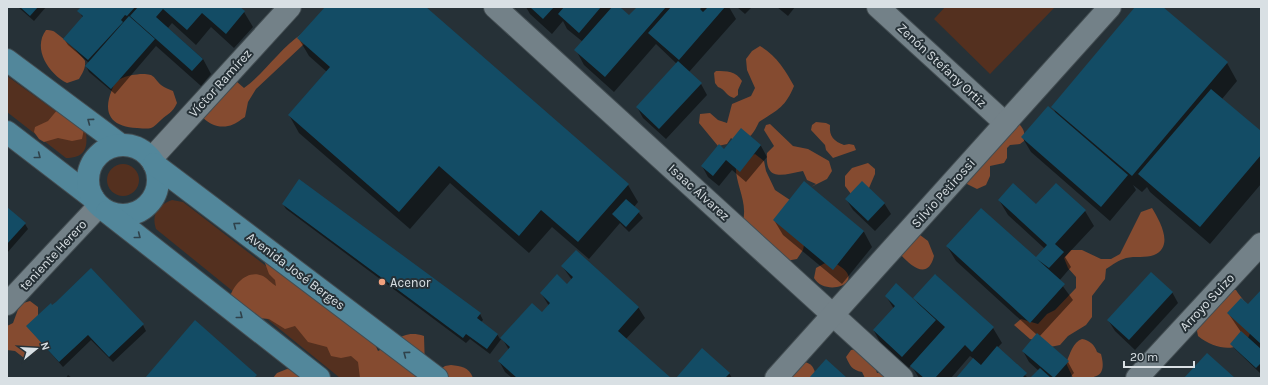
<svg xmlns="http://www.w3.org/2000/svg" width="1268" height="385" viewBox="0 0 1268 385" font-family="Karla,sans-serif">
	<rect width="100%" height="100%" fill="#263137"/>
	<g fill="#54301f">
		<path d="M945 7H1055L990 74 934 19Z"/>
		<path d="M7 76 86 133C88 149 84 158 66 158L7 112Z"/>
		<circle cx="123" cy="180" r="16"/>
		<path d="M172 200 183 202 411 378H340L156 229C151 214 158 205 172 200Z"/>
	</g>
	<g fill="#854b30">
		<path d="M46 30C49 30 50 30 53 31 58 33 84 57 85 61 86 68 82 74 79 79L67 83C49 74 32 49 46 30Z"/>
		<path d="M303 33 304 44 256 89 248 102 245 117C240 120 235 125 228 126 209 130 192 111 196 93L236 81 244 88C266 72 280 48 303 33Z"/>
		<path d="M760 46C776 55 786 71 794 86 785 108 777 110 759 122 754 133 750 138 739 144L731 138 727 144 718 146 699 123 700 114 710 113 718 120 727 123 732 104 751 96 755 88 747 70 746 59 752 51Z"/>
		<path d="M716 71C727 71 736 71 742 81L738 90V95L734 98C726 96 725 89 718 87L715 83 714 73Z"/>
		<path d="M140 74C155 74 152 76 161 85 165 88 169 89 173 91L177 103C172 114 168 113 161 120 151 130 151 129 137 128 115 127 103 117 110 95 112 90 113 85 117 81 124 76 132 75 140 74Z"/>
		<path d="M58 109 84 129 82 139 72 141 58 138 44 142 39 139 34 132 35 127 48 121Z"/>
		<path d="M1014 119C1022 126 1026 131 1024 141L1020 144 1010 145 1007 148V158L1004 163 990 166V176L986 185 977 189 961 181Z"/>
		<path d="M816 122 826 123 830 125C829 137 834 141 844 145L849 144 854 145 856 150 833 158 826 150 825 145 811 130 812 125Z"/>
		<path d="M770 124 793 146 808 149 829 161 832 171 827 179 811 187 816 184 807 180 803 171C782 175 765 182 767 153L774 146 764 130 766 125Z"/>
		<path d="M755 154 764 161 766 171 775 190 793 202 805 240 803 250 797 259 786 261 743 221C748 200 734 183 736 163Z"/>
		<path d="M868 163 875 169V174L869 188 851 194 845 186V176L852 168Z"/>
		<path d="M1152 208C1159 220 1175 246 1154 255 1146 258 1135 256 1126 258 1119 260 1112 265 1106 269L1105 279 1092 296V317L1086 325 1068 336 1060 345 1050 347 1040 341 1030 339 1014 325 1021 319 1038 324 1047 314 1055 310 1076 288V277L1068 268 1064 258 1071 250H1082L1101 259H1111L1120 254 1141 212Z"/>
		<path d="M916 232 928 241 934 256C928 280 912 267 901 255Z"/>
		<path d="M274 259 345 309 351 327 359 333 369 331 378 351C396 343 402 329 424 336L425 368 417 376 412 378H360L358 362 351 356 341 358 331 356 327 347 308 342 295 326 285 329 269 319 258 318 230 296C235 283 248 269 263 276 267 278 271 283 276 286L275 280 269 274 265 263Z"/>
		<path d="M827 262C834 263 836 263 841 267 865 284 825 297 814 278L816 268Z"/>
		<path d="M1227 289 1236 290C1240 297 1250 306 1251 313 1258 352 1222 356 1198 336L1196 326Z"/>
		<path d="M30 301 38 307V319L59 351 42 347 34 354 24 358 15 351 7 350V326L13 323 20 304Z"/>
		<path d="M1082 339C1089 340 1095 345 1097 352L1101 354C1108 380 1093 378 1073 378L1066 363C1070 354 1073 342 1082 339Z"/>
		<path d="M856 349 874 364 877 373 882 372 890 378H865L862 372C852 370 850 366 846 357L851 350Z"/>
		<path d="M805 362C813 364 815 370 816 378H792V375Z"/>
		<path d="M451 365C461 366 469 367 473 378H429L445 366Z"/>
		<path d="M287 369 297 370 313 378H273L277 373Z"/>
	</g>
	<g fill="#0007">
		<path d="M18 7H46L34 21Z"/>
		<path d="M82 7H239L244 12 253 27 234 48 211 27 196 45 172 23 168 28 203 59 211 74 201 86 156 46 115 94 89 72 86 66 89 63 68 45 64 39 83 18 79 11Z"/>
		<path d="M326 7H424L628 185 638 202 634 207 643 218 629 232 620 223 589 259 552 227 529 253 450 183 410 229 299 133 289 115 327 72 309 56 299 39Z"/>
		<path d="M526 7H623L621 9 629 17 638 7H729L736 19 689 72 701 84 707 95 666 139 643 118 637 107 677 64 656 44 614 92 584 65 576 50 583 42 567 29 563 21 552 34 530 14Z"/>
		<path d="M737 7H752L745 14Z"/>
		<path d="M777 7H795L788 16Z"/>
		<path d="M1137 7H1161L1227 63 1237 81 1222 99 1261 133V184L1210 244 1150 192 1147 187 1142 192 1133 185 1136 190 1110 221 1031 152 1022 137 1056 114 1053 107Z"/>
		<path d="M741 130 761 146 767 157 746 182 732 170 719 186 708 177 702 166 724 151Z"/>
		<path d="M804 183 864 232 872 247 842 284 783 235 774 220Z"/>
		<path d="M846 199 884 203 891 214 875 231 853 210Z"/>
		<path d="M999 200 1085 211 1094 226 1065 257 1071 267 1059 281 1073 300 1039 337 1068 362 1074 373 1069 378H1032L1039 371 1029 362 1023 351 1037 335 956 261 947 246 1036 259 1045 249 1008 215Z"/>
		<path d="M283 204 480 314 483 320 481 322 497 334 500 339 532 304 542 314 549 306 541 293 568 285 572 280 562 266 638 307 645 318 626 339 669 378H512L505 372 499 361 509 350 502 338 490 354 470 339 466 343 286 209Z"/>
		<path d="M7 208 25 224 28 229 7 253Z"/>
		<path d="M936 275 993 328 1002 343 997 348 1028 378H958L974 359 970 356 951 378H919L911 365 909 368 880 342 874 331 894 309 886 296 918 304 915 298Z"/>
		<path d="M1172 292 1178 303 1135 350 1115 331 1108 320Z"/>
		<path d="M1261 292V372L1260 373 1235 349 1231 344 1241 332 1228 313 1249 306Z"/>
		<path d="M52 306 143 325 146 331 113 362 91 340 63 367 27 326Z"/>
		<path d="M729 373 732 378H677Z"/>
		<path d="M68 375 72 378H66Z"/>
	</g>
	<g fill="#134c65">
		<path d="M20 7H38L30 16Z"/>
		<path d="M81 7H135L127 16 125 15 121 20 123 22 88 60 63 39 83 16 77 11Z"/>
		<path d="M138 7H240L245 11 226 34 202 13 187 30 163 9 156 17 203 59 192 71 130 16Z"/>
		<path d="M325 7H426L629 184 578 242 541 210 519 236 439 166 399 212 288 115 330 67 297 38Z"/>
		<path d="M530 7H554L543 19Z"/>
		<path d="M564 7H601L579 33 558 14Z"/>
		<path d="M612 7H620L629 15 637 7H666L605 77 574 50Z"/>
		<path d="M671 7H702L700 9 703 12 708 7H725L679 60 648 33Z"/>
		<path d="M1135 7H1163L1228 62 1132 176 1051 107Z"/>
		<path d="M129 16 155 39 111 89 85 66Z"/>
		<path d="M678 61 702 83 659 129 636 107Z"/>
		<path d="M1211 89 1261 131V155L1200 227 1138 174Z"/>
		<path d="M1048 106 1128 175 1101 207 1021 137Z"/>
		<path d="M741 128 761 145 740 172 726 160 713 176 701 166 719 144 724 149Z"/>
		<path d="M299 179 481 313 477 318 498 334 487 349 466 334 463 338 282 204Z"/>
		<path d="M804 181 864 231 833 270 773 220Z"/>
		<path d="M862 181 885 203 868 221 845 199Z"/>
		<path d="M1013 183 1036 204 1056 183 1086 210 1055 244 1064 252 1049 268 1037 259 1065 284 1030 323 946 246 981 208 1036 257 1047 245 998 200Z"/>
		<path d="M626 199 640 211 626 227 612 214Z"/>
		<path d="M7 207 26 223 7 244Z"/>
		<path d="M576 250 639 307 618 331 671 378H517L498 361 510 347 500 338 532 303 542 312 550 303 540 293 557 274 567 284 573 277 561 266Z"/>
		<path d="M91 268 144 324 109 357 88 335 59 362 26 326 51 303 52 305 56 302Z"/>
		<path d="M1151 272 1173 292 1129 340 1107 320Z"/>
		<path d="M935 274 994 327 972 352 965 345 935 378H924L910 366 945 327 913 298Z"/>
		<path d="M896 283 936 320 902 357 873 330 895 306 885 296Z"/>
		<path d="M1261 290V344L1227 313 1241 298 1248 304Z"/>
		<path d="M195 320 257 375 254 378H145Z"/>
		<path d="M1241 331 1261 349V363L1256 368 1230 344Z"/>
		<path d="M1037 333 1069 361 1054 378 1022 351Z"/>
		<path d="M997 346 1027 373 1022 378H956L973 358 981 365Z"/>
		<path d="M702 348 730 373 725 378H676Z"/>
		<path d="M1207 353 1235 378H1184Z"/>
		<path d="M826 359 847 378H809Z"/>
		<path d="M1040 368 1051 378H1030Z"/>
	</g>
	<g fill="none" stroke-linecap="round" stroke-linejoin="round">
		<g stroke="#434d52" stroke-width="24">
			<g id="street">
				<path d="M495 7 902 378"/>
				<path d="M878 7 1005 123"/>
				<path d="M151 159 290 7"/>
				<path d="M7 304 99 206"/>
				<path d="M776 378 1110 7"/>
				<path d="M1137 378 1261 244"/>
			</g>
		</g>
		<g stroke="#434d52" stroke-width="24">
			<g id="secondary">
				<path d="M7 60 121 145"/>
				<path d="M7 132 93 198"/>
				<circle cx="123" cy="180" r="35"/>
				<path d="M154 164 437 378"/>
				<path d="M107 212 319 378"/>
			</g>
		</g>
		<use href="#street" stroke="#738188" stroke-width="22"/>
		<use href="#secondary" stroke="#52879b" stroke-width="22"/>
	</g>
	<defs><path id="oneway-chevron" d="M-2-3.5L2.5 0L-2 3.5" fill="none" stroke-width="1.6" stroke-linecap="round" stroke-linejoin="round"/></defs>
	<g stroke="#2f424b">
		<use href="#oneway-chevron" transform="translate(90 121) rotate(-143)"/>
		<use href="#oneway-chevron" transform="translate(38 156) rotate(38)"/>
		<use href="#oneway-chevron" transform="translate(236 225) rotate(-143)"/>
		<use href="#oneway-chevron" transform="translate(138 236) rotate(38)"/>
		<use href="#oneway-chevron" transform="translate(240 316) rotate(38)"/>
		<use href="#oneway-chevron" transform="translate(406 354) rotate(-143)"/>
	</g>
	<circle fill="#f1a17d" stroke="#263137" stroke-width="1.5" cx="382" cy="282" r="4"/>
	<g text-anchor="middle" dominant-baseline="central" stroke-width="4" stroke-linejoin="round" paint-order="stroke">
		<g font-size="13" fill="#d9e0e4" stroke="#263137">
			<text transform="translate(942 65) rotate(43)">Zenón Stefany Ortiz</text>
			<text transform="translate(220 83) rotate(-48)">Víctor Ramírez</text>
			<text transform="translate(699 192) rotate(42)">Isaac Álvarez</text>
			<text transform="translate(943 193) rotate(-48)">Silvio Petirossi</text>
			<text transform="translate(53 255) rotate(-47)">teniente Herero</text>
			<text transform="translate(296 271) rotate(37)">Avenida José Berges</text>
			<text transform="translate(1207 302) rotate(-47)">Arroyo Suizo</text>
		</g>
		<g font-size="13" fill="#d9e0e4" stroke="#263137" text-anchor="start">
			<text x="390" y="282">Acenor</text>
		</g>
	</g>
	<rect width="1268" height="385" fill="none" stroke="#d9e0e4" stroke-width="16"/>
	<g transform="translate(36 349) rotate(72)" stroke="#263137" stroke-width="3" paint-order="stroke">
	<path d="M0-3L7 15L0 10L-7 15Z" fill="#d9e0e4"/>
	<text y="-6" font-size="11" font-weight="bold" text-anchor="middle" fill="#d9e0e4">N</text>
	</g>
	<path d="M1124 361v6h70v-6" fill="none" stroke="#d9e0e4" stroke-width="2"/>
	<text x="1130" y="361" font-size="12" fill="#d9e0e4" stroke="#263137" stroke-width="3" paint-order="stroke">20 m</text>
</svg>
